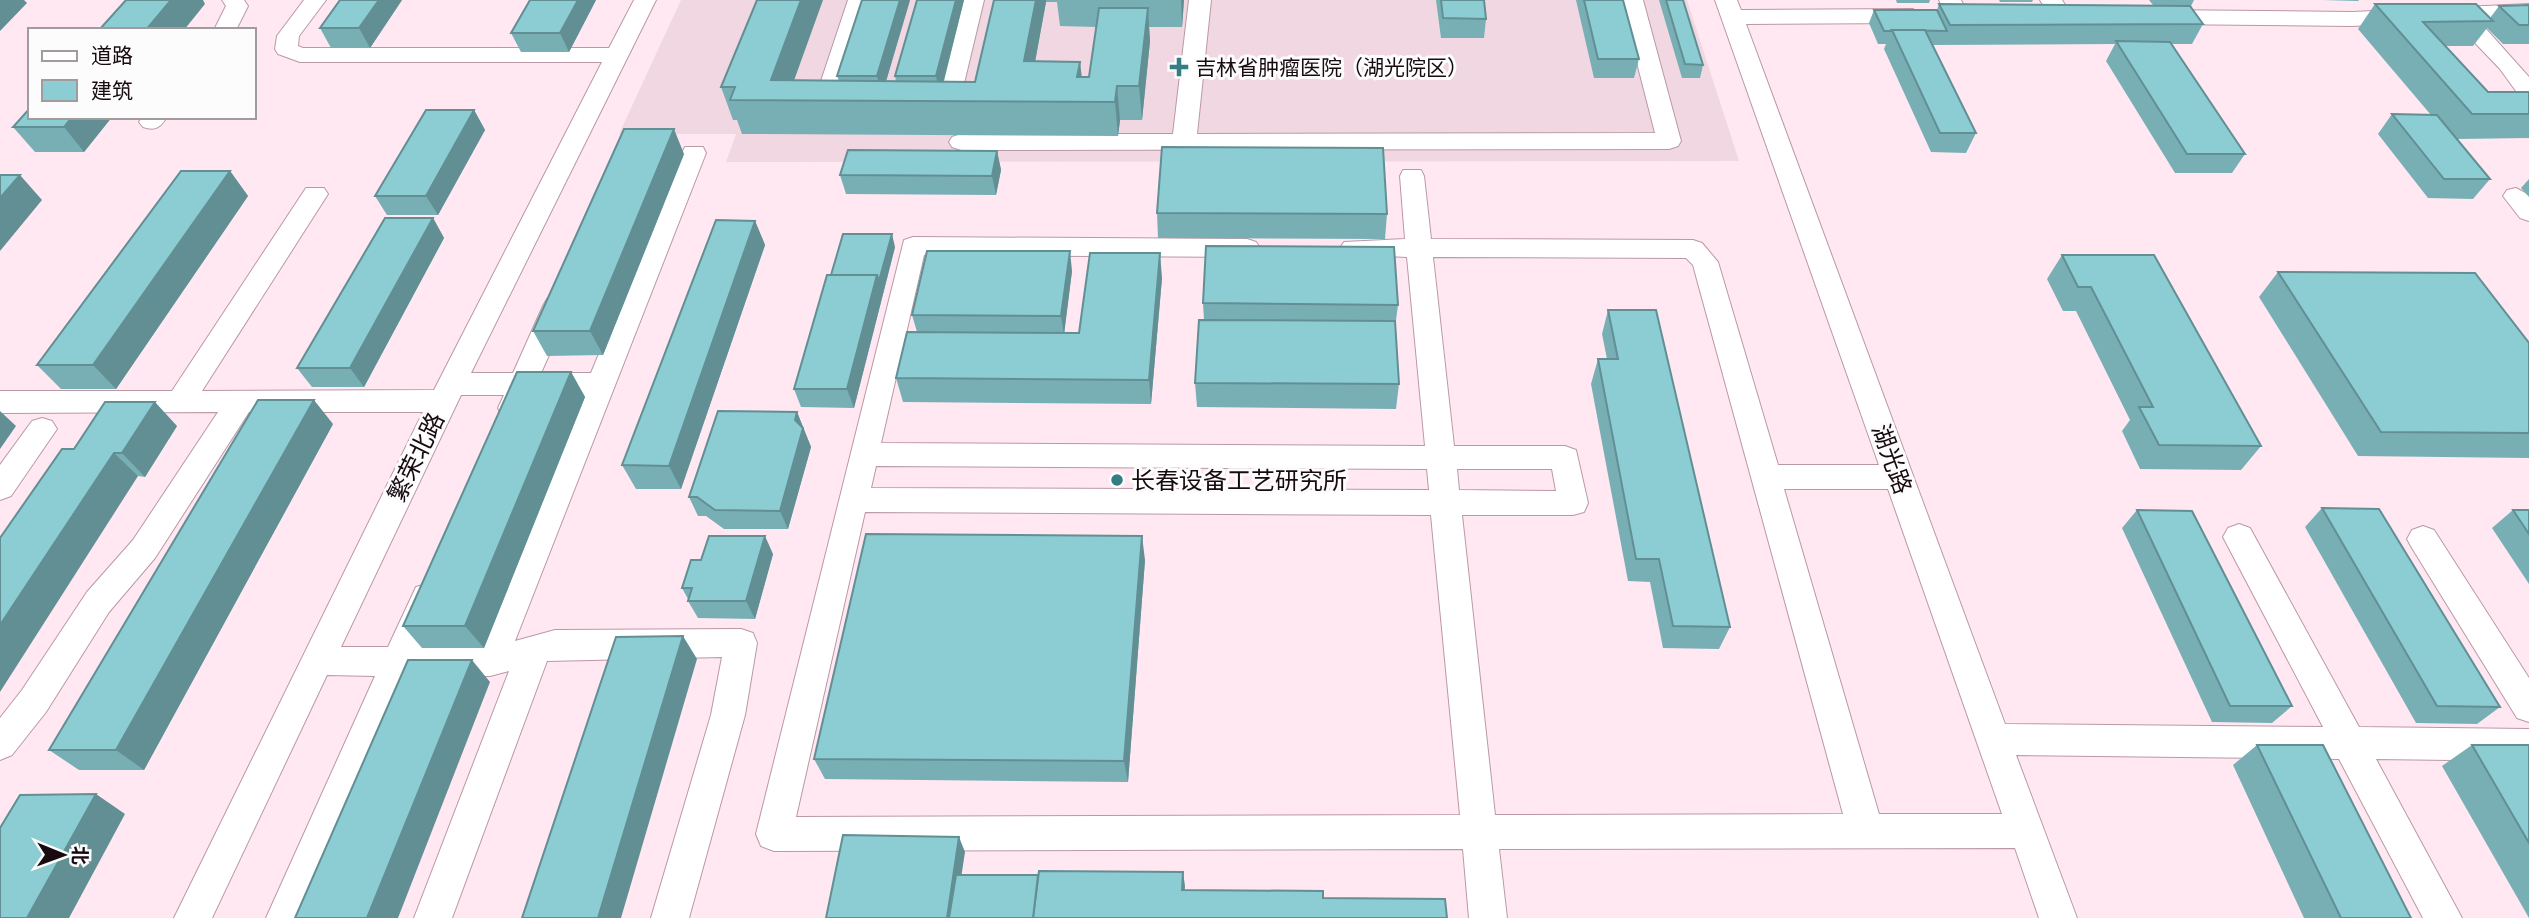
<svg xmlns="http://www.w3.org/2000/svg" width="2529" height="918" viewBox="0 0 2529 918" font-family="Figtree,'Noto Sans SC',sans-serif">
	<rect width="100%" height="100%" fill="#ffe8f1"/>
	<path fill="#f1d7e1" d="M681 0H1687L1739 161 726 162 736 134H619Z"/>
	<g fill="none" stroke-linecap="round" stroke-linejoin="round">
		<g stroke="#ba98a6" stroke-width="2">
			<g id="minor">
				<path d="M222 0H244L248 6 236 30H214L226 6Z"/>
				<path d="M304 0H326L299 36 298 46 303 48H609L634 0H656L471 373H513L543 306 547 299 557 296 567 299 571 306 541 373H591L682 153 685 147H703L706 153 515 641 555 630 741 629 753 633 757 643 745 715 689 918H651L711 715 722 657 547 661 452 918H414L509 671 490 676H409L304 918H266L375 676 327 675 212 918H174L423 412H249L155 558 109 612 46 712 12 755 0 760V718L22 690 87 592 133 540 218 412 0 413V391H172L306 188H324L328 194 202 391 434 390 602 62H300L278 54 275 49 277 36ZM461 395H504L498 408 502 416 512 419 522 416 532 395H582L479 648 421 647 443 597 438 587 427 584 416 587 388 647H341Z"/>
				<path d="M848 0H870L841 92 857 94 861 99 857 104C845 107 831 107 819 104L815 99Z"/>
				<path d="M962 0H984L960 100 956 105H919L915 100 919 95 938 93Z"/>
				<path d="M1189 0H1211L1197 134 1655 133 1621 0H1643L1681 141 1678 146 1669 149 961 150 952 147 949 142 952 137 961 134H1173Z"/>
				<path d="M1715 0H1737L1741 10 1913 9 1924 16 1913 23 1746 24 2005 724 2323 727 2223 537 2228 528 2239 524 2250 528 2359 727 2529 729V761L2376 759 2462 918H2423L2339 759 2016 755 2077 918H2039L2015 848 1499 849 1507 918H1469L1463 849 774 851 761 846 756 834 904 240 913 237 1247 239 1256 242 1260 248 1256 254 1247 257 924 255 881 443 1425 446 1407 257 1344 254 1340 248 1344 242 1405 239 1400 176 1403 170H1421L1424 176 1431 239 1693 240 1702 243 1718 262 1778 465H1879ZM1433 257 1686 258 1693 265 1843 814 1495 815 1462 515H1573L1584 512 1588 503 1576 450 1565 446H1454ZM876 466 1427 469 1429 490 871 488ZM1457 469H1552L1556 491 1459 490ZM1784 489H1888L2002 814H1879ZM865 512 1431 515 1460 815 796 817Z"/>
				<path d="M1939 0H1961L1969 16 1958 23 1950 21Z"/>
				<path d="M2040 0H2062L2072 16 2061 23 2053 21Z"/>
				<path d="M2529 4V18L2478 20 2529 77V100L2521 98 2500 69 2454 21 2352 26 2159 24 2148 17 2159 10 2352 12Z"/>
				<path d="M142 117H167C160 128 155 131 143 127L139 122Z"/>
				<path d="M2516 188 2529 195V221L2520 218 2503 196 2507 190Z"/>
				<path d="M42 418 52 421 57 429 11 496 0 500V465L32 421Z"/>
				<path d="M2423 526 2434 530 2529 678V722L2517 718 2412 548 2407 539 2412 530Z"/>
			</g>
		</g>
		<use href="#minor" fill="#fff" fill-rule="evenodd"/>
	</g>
	<g fill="#78afb5" fill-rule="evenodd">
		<path d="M402 0 370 48H331L320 28Z"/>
		<path d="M596 0 569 52H521L511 33Z"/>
		<path d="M910 0 886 81H896L895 76 917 0H964L944 81 975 82 994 0H1184L1182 27H1149L1150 41 1142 120H1120L1118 136 742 134 737 120H733L721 87 794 81H839L837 76ZM1046 2H1057L1060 26 1096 27 1089 77H1082L1035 61Z"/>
		<path d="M1436 0H1484L1486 19 1484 38H1441Z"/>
		<path d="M1576 0H1623L1639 59 1634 78H1594Z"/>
		<path d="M1659 0H1683L1703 65 1700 78H1682Z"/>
		<path d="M1896 0H1930L1929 3H1897Z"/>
		<path d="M1999 0H2033L2032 2H2000Z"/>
		<path d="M2149 0H2194L2191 6 2203 24 2192 44H2171L2245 154 2232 173H2175L2106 61 2115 44 1932 45 1976 133 1966 153 1931 152 1884 49 1886 44H1878L1869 23 1874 10H1937L1939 4 2153 5Z"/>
		<path d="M2322 0H2359L2358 1Z"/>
		<path d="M2375 4 2490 18 2499 6 2529 5V44H2503L2487 28 2473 46H2445L2488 92H2529V138L2457 139 2490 179 2473 199 2428 198 2378 134 2392 114 2431 115 2358 29Z"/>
		<path d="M474 110 485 130 438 215H387L375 196Z"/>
		<path d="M30 117H112L84 152H35L13 127Z"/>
		<path d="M997 151 1001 170 996 195 846 194 840 175Z"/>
		<path d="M684 154 603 355 547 356 533 331Z"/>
		<path d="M230 171 248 196 116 389H61L37 365Z"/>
		<path d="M2529 179V197L2521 188Z"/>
		<path d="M1157 213 1387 214 1385 239 1158 238Z"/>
		<path d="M433 218 444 238 364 387H312L297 368Z"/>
		<path d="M755 221 765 245 681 489H636L622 465Z"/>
		<path d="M895 247 854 408 801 407 794 389Z"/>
		<path d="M2062 255 2261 446 2241 470 2140 469 2122 431 2130 420 2076 311H2063L2047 279Z"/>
		<path d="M1072 271 1064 333H1079L1162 278 1151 404 903 402 896 378 917 332 912 315Z"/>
		<path d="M2278 272 2529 343V458L2358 456 2259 297Z"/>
		<path d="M1203 303 1398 305 1395 328 1399 384 1396 409 1197 407 1195 383 1204 320Z"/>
		<path d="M1608 310 1730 627 1719 649 1663 648 1650 582 1628 581 1591 384 1598 359H1607L1602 334Z"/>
		<path d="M571 372 585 397 484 648H422L403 626Z"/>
		<path d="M797 412 811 447 788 529H724L706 516H698L689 497Z"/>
		<path d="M333 424 144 770H79L49 750Z"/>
		<path d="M177 426 145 477 138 476 74 449Z"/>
		<path d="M2322 508 2500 707 2477 724 2416 723 2305 527Z"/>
		<path d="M2137 510 2292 706 2272 723 2212 722 2122 528Z"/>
		<path d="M2513 510H2529V584L2492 528Z"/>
		<path d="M773 554 755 619 698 618 688 601V599L682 588Z"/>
		<path d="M1145 560 1128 782 825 779 814 759Z"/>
		<path d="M2257 745 2411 918H2304L2233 765Z"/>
		<path d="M2472 745H2529V918L2442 766Z"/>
	</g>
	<g fill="#628f94">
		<path d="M0 0H24L27 3 0 31Z"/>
		<path d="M171 0H203L205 4 184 30H146Z"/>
		<path d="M379 0H402L370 48 359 28Z"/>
		<path d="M578 0H596L569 52 560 33Z"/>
		<path d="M801 0H823L787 100 771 80Z"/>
		<path d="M900 0H910L882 95 877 76Z"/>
		<path d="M956 0H964L940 95 936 76Z"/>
		<path d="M1036 0H1046V2L1029 95 1024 61Z"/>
		<path d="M1181 0H1184L1182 27Z"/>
		<path d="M1148 8 1150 41 1142 120 1139 86Z"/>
		<path d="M1080 62 1084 95 1077 77Z"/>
		<path d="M1117 86 1120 120 1118 136 1115 102Z"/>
		<path d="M474 110 485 130 438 215 426 196Z"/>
		<path d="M72 117H112L84 152 64 127Z"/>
		<path d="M674 129 684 154 603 355 590 331Z"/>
		<path d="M997 151 1001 170 996 195 992 176Z"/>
		<path d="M230 171 248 196 116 389 93 365Z"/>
		<path d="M20 175 42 200 0 251V198Z"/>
		<path d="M433 218 444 238 364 387 350 368Z"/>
		<path d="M755 221 765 245 681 489 669 466Z"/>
		<path d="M892 234 895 247 854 408 847 389 877 275Z"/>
		<path d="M1070 251 1072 271 1064 335 1061 316Z"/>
		<path d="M1160 253 1162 278 1151 404 1149 380Z"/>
		<path d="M571 372 585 397 484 648 465 626Z"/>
		<path d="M314 400 333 424 144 770 116 750Z"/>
		<path d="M155 402 177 426 145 477 122 453Z"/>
		<path d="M0 411 16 426 0 449Z"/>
		<path d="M797 412 811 447 788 529 780 511Z"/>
		<path d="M114 453 138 476 0 692V625Z"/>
		<path d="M765 536 773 554 755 619 746 601Z"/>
		<path d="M1142 536 1145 560 1128 782 1124 761Z"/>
		<path d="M683 636 697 659 621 918H598Z"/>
		<path d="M472 660 490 682 398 918H367Z"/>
		<path d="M96 794 125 814 69 918H27Z"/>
		<path d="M959 837 965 852 955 918H947Z"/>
		<path d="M1183 872 1185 886 1184 905 1182 890Z"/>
	</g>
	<g fill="#8cccd3" stroke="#628f94" stroke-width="2">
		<path d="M126 0H171L146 30H99Z"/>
		<path d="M340 0H379L359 28H320Z"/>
		<path d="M530 0H578L560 33H511Z"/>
		<path d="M757 0H801L771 80 975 82 994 0H1036L1024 61 1080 62 1077 77H1089L1099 8H1148L1139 86H1117L1115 102 730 100 735 87H721Z"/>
		<path d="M862 0H900L877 76H837Z"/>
		<path d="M917 0H956L936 76H895Z"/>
		<path d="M1441 0H1484L1486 19 1443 18Z"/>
		<path d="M1584 0H1623L1639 59H1598Z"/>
		<path d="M1666 0H1683L1703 65 1685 64Z"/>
		<path d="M1939 4 2190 6 2203 24 1950 25Z"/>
		<path d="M2375 4H2476L2493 21 2423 22 2488 92H2529V114H2472Z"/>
		<path d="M2529 5V25H2519L2499 6Z"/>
		<path d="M1874 10H1937L1947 31 1892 30 1893 31H1884Z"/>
		<path d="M1892 30H1925L1976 133H1940Z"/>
		<path d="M2116 41 2170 42 2245 154H2187Z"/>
		<path d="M30 108V117H72L64 127H13Z"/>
		<path d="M426 110H474L426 196H375Z"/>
		<path d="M2392 114 2437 115 2490 179H2444Z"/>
		<path d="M624 129H674L590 331H533Z"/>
		<path d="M1162 147 1383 148 1387 214 1157 213Z"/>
		<path d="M848 150 997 151 992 176 840 175Z"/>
		<path d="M181 171H230L93 365H37Z"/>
		<path d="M0 175H20L0 198Z"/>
		<path d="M385 218H433L350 368H297Z"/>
		<path d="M716 220 755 221 669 466 622 465Z"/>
		<path d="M843 234H892L879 281 877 275H831Z"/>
		<path d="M1206 246 1394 247 1398 305 1203 303Z"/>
		<path d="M927 251H1070L1061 316 912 315Z"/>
		<path d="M1090 253H1160L1149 380 896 378 907 332 1079 333Z"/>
		<path d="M2062 255H2154L2261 446 2159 445 2139 407H2153L2091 287H2078Z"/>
		<path d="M2278 272 2475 273 2529 343V433L2381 432Z"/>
		<path d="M827 275H877L847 389H794Z"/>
		<path d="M1608 310H1656L1730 627 1673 626 1659 559H1636L1598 359H1618Z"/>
		<path d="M1199 320 1395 321 1399 384 1195 383Z"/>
		<path d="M517 372H571L465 626H403Z"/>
		<path d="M258 400H314L116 750H49Z"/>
		<path d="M105 402H155L122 453H114L0 625V538L62 449H74Z"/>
		<path d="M718 411 797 412 795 420 803 428 780 511 715 510 697 497H689Z"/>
		<path d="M2322 508 2379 509 2500 707 2437 706Z"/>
		<path d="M2137 510 2192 511 2292 706H2230Z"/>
		<path d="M2513 510H2529V534Z"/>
		<path d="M866 534 1142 536 1124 761 814 759Z"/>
		<path d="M709 536H765L746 601H688L692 588H682L691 560H701Z"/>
		<path d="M683 636 598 918H522L616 637Z"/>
		<path d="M408 660H472L367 918H295Z"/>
		<path d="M2257 745H2323L2411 918H2341Z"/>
		<path d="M2472 745H2529V843Z"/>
		<path d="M96 794 27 918H0V828L20 795Z"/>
		<path d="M843 835 959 837 947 918H826Z"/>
		<path d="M1039 871 1183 872 1182 890 1323 891V898L1445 899 1447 918H1033Z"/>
		<path d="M956 875H1038L1033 918H949Z"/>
	</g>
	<g fill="#357d85" stroke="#fcfcfc" stroke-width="2.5">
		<path d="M1175.5 56.5h7v7h7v7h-7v7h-7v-7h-7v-7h7z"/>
		<circle cx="1117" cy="480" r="7"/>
	</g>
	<g text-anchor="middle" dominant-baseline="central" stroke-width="6" stroke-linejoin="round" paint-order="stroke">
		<g font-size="21" fill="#170b11" stroke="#fcfcfc" text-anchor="start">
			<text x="1195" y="67">吉林省肿瘤医院（湖光院区）</text>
		</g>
		<g font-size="24" fill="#170b11" stroke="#fcfcfc">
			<text transform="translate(416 457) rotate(-64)">繁荣北路</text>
			<text transform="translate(1892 459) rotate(70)">湖光路</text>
		</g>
		<g font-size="24" fill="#170b11" stroke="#fcfcfc" text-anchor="start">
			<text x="1131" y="480">长春设备工艺研究所</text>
		</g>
	</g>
	<rect x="28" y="28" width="228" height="91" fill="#fcfcfc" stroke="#a09c9e" stroke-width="2"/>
	<rect x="42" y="51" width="35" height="10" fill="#ffffff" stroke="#a09c9e" stroke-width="2"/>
	<text x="91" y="63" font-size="21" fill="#170b11">道路</text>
	<rect x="42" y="80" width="35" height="21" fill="#8cccd3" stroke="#a09c9e" stroke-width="2"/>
	<text x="91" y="98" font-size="21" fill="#170b11">建筑</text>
	<g transform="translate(63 855) rotate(91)" stroke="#fcfcfc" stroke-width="5" paint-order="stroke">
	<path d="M0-5L12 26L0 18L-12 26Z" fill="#170b11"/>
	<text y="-10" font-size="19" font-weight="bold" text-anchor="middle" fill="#170b11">北</text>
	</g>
</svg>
